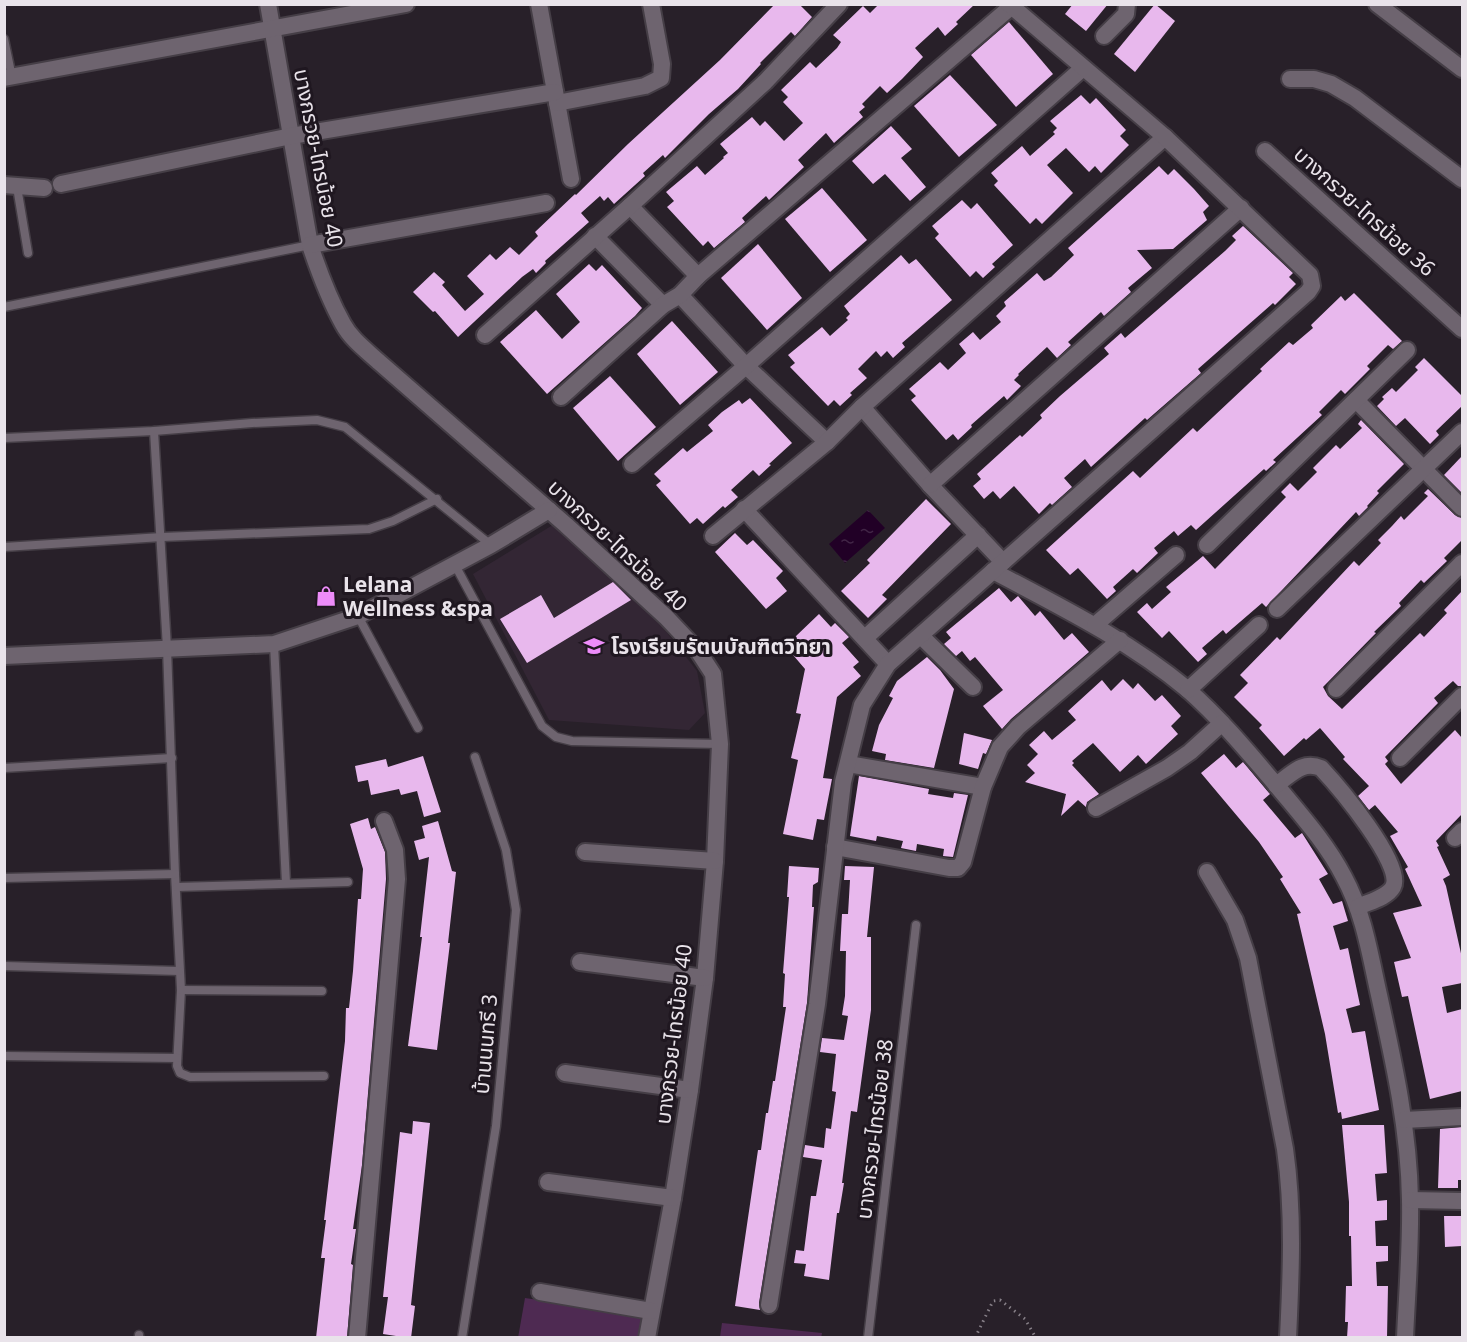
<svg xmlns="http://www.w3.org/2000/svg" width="1467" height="1342" viewBox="0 0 1467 1342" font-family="'Noto Sans','Noto Sans Thai',sans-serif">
	<defs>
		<pattern id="water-ripples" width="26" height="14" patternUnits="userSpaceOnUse" patternTransform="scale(1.5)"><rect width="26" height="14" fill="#210026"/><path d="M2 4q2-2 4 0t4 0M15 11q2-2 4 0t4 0" fill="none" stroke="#412546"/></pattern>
	</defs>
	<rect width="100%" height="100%" fill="#282029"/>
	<path fill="#332634" d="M556 523 657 620 697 671 705 713 689 730 549 720 473 574Z"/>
	<g fill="#4e2a52">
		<path d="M525 1298 643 1315 639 1337 518 1338Z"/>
		<path d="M722 1323 822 1333 821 1338 720 1337Z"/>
	</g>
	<path fill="url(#water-ripples)" d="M868 510 885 528 845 563 829 544Z"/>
	<g fill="#e8b8ed">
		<path d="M775 4H799L812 17 795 36 791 32 760 63 761 64 738 89 709 114 665 158 663 155 643 173 645 176 614 204 608 197 604 201 600 196 581 213 589 222 545 261 546 263 536 273 533 269 522 277 458 337 435 311 433 312 413 292 434 272 445 282 442 285 465 311 484 294 467 276 490 254 496 260 510 247 519 255 538 236 535 232 575 194 576 195 628 144 720 60Z"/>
		<path d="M879 4H975L956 22 958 24 945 36 938 27 915 48 923 57 902 79 887 93 880 86 862 104 865 107 859 112 863 117 834 143 826 133 798 160 804 167 769 200 766 196 742 218 745 222 714 248 708 241 703 246 667 207 674 201 666 192 697 166 705 175 724 158 723 157 728 153 720 144 752 117 760 126 765 121 784 141 803 123 783 102 788 97 781 90 810 62 816 68 837 48 841 42 833 35 863 6 870 13Z"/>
		<path d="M1073 4H1108L1086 31 1065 14Z"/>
		<path d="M1155 4 1175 21 1135 72 1114 54Z"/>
		<path d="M1009 22 1053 74 1016 107 971 55Z"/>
		<path d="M950 75 997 125 959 157 914 106Z"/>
		<path d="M1081 95 1090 104 1096 98 1126 130 1120 136 1129 145 1101 173 1095 166 1089 172 1066 148 1047 165 1073 193 1042 224 1036 218 1030 224 994 185 998 181 991 173 1022 146 1030 156 1055 134 1053 132 1057 128 1050 121Z"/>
		<path d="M891 126 912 149 901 158 926 187 910 201 885 174 873 184 852 161Z"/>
		<path d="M1159 166 1168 175 1174 169 1194 189 1209 206 1203 212 1207 220 1173 249 1137 250 1152 268 1128 288 1131 292 1104 316 1101 312 1068 342 1071 345 1057 358 1047 347 1018 374 1019 375 1014 380 1021 386 1007 400 1004 396 971 425 972 427 958 440 953 434 946 440 911 400 916 396 909 389 940 362 948 370 966 353 959 344 973 332 980 340 1001 322 996 316 1006 306 1004 302 1037 273 1044 281 1051 277 1074 255 1068 248Z"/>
		<path d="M822 188 867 240 830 272 785 219Z"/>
		<path d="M962 200 971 209 977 203 1013 245 992 264 995 267 983 278 976 271 970 277 935 238 939 234 932 226Z"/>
		<path d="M1243 226 1293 273 1289 277 1296 284 1275 305 1273 303 1198 369 1201 373 1147 420 1145 418 1091 467 1085 459 1064 478 1072 487 1052 505 1050 503 1039 514 1014 486 1000 499 993 491 984 499 973 486 981 479 977 474 1020 435 1022 437 1042 418 1040 415 1060 396 1109 354 1104 348 1121 333 1125 338 1225 251 1236 240 1232 236Z"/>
		<path d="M758 244 802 298 767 330 721 278Z"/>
		<path d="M901 255 909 264 916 259 952 300 902 343 905 347 893 358 887 351 881 357 876 351 858 369 867 378 850 393 852 395 840 406 834 400 828 406 790 367 795 363 788 355 822 327 830 336 848 320 846 318 850 314 844 306Z"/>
		<path d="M589 264 596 271 602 265 642 308 635 316 547 394 500 342 536 310 562 339 580 322 556 294Z"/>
		<path d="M1354 293 1402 341 1393 349 1388 345 1367 366 1370 369 1345 394 1341 390 1319 412 1322 415 1273 460 1276 462 1266 471 1264 469 1196 530 1191 525 1178 536 1174 531 1154 548 1158 553 1137 573 1133 569 1113 587 1116 591 1107 599 1078 568 1070 575 1046 550 1133 471 1140 478 1193 428 1197 432 1262 371 1260 369 1289 342 1293 345 1313 328 1311 325 1341 296 1345 301Z"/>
		<path d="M672 321 718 372 680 405 637 354Z"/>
		<path d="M1424 358 1462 396V406L1436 431 1439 435 1430 444 1405 418 1396 426 1377 406 1384 399 1382 397 1392 388 1396 392 1418 370 1415 367Z"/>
		<path d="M610 376 656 427 618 461 573 408Z"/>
		<path d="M750 398 792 443 769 464 771 465 759 476 753 470 731 490 738 497 725 508 723 506 703 524 697 518 690 524 656 485 661 481 654 474 683 448 687 452 713 431 708 425 722 412 739 400 742 404Z"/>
		<path d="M1361 420 1404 464 1377 491 1379 493 1367 506 1368 507 1359 516 1356 512 1266 607 1262 603 1226 634 1223 630 1202 648 1207 654 1198 662 1169 631 1162 638 1137 612 1147 603 1152 609 1171 592 1166 587 1203 556 1215 569 1286 497 1281 492 1290 483 1298 491 1317 472 1313 468 1336 445 1340 449 1362 428 1358 424Z"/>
		<path d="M1462 456V493L1444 475Z"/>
		<path d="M1428 489 1455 515 1462 518V540L1444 558 1447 561 1424 583 1421 580 1399 603 1401 606 1374 632 1376 633 1323 687 1328 696 1342 709 1420 633 1424 637 1447 613 1444 610 1462 591V686H1458L1453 681 1434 698 1438 703 1385 757 1388 761 1385 764 1401 784 1455 730 1462 738V814L1436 841 1439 846 1437 847 1450 875 1443 879 1446 886 1462 958V983L1442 987 1447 1013 1462 1009V1091L1430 1099 1408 996 1402 997 1394 962 1411 958 1393 913 1422 906 1405 869 1408 867 1390 836 1398 832 1375 805 1369 810 1358 796 1369 786 1343 759 1345 757 1320 728 1306 740 1304 738 1284 756 1259 728 1262 725 1234 697 1248 683 1240 675 1277 637 1280 640 1354 561 1359 566 1381 543 1378 540 1392 526 1401 516 1404 520 1428 496 1424 493Z"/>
		<path d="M926 499 951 524 882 595 887 599 868 618 841 591 870 563 867 560Z"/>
		<path d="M735 533 747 545 753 540 783 571 776 578 787 591 766 609 715 552Z"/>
		<path d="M613 582 631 600 527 663 500 619 541 595 554 618Z"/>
		<path d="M999 588 1011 602 1018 596 1035 616 1040 611 1064 640 1072 633 1089 652 1011 719 1002 729 983 706 1003 690 975 657 970 661 962 651 956 656 944 644 951 638 946 632Z"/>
		<path d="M819 614 831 627 835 623 849 637 842 643 859 662 853 667 861 676 837 697 823 778 832 779 824 820 817 819 813 840 783 834 798 760 791 758 801 714 796 713 805 669 793 655 803 646 795 637Z"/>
		<path d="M927 657 940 670 954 689 934 768 885 760 886 754 872 751 879 725 893 698 889 696 897 681Z"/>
		<path d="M1123 679 1133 689 1138 683 1155 701 1162 695 1181 716 1171 726 1178 734 1146 764 1138 755 1120 772 1093 743 1072 761 1074 763 1072 765 1099 794 1087 802 1086 807 1078 800 1061 816 1066 794 1025 782 1035 773 1027 765 1038 754 1029 745 1044 731 1052 740 1076 720 1068 711 1102 680 1111 691Z"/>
		<path d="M964 733 992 740 986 754 983 753 978 769 959 764Z"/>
		<path d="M1224 754 1236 768 1243 762 1269 793 1270 794 1263 800 1295 838 1302 833 1328 874 1319 879 1333 904 1342 901 1348 921 1333 926 1340 950 1348 948 1360 1005 1346 1009 1352 1033 1365 1031 1379 1110 1342 1119 1341 1112 1338 1113 1325 1034 1297 914 1301 913 1280 879 1283 877 1259 842 1201 773Z"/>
		<path d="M423 756 441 812 424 817 417 791 401 795 399 789 371 795 368 780 358 782 355 766 386 759 388 767Z"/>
		<path d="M859 776 929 789 928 794 953 798 954 793 968 795 953 857 943 856 944 849 917 844 916 851 901 848 903 841 877 836 876 841 850 836Z"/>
		<path d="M368 818 371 829 375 827 385 852 386 879 362 1165 353 1229H356L351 1264 353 1265 347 1338H316L325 1258H321L326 1220H324L345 1041 346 1008H349L353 971 358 899H361L363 869 350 824Z"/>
		<path d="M438 821 452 871 456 872 448 943H450L437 1050 408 1046 422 937H420L429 857 419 860 414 841 425 838 422 826Z"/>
		<path d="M789 866 819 868 818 882 813 885 812 907H814L807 1003 759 1303 760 1310 735 1306 758 1150H761L766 1113H768L773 1081H775L786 1007H783L785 974 783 973 789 897H787Z"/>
		<path d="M845 866 874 867 867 937H871V1010L857 1112 851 1111 842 1183H844L839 1213H837L829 1280 804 1276 806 1264 794 1263 796 1250 804 1251 811 1196H816L822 1160 803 1157 805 1145 824 1148 826 1128 831 1129 836 1092 832 1091 836 1054 820 1052 822 1038 844 1040 848 1016 842 1015 845 996 846 951H840L842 914H848L850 880H844Z"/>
		<path d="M413 1121 430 1123 411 1305 415 1306 411 1338H409L383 1334 388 1297H383L400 1132 412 1134Z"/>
		<path d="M1342 1125H1384L1387 1173 1375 1174 1377 1201 1387 1200V1220L1375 1221 1376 1246H1388V1261L1376 1262 1377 1286H1388L1387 1338H1347L1348 1322H1345L1346 1286H1352L1351 1236H1349V1202Z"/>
		<path d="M1462 1127V1180H1458V1188H1438L1440 1129Z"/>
		<path d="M1444 1216H1462V1246L1445 1247Z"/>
	</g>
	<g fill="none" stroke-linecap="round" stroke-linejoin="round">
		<g stroke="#453e46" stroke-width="11">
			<g id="service">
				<path d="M4 39 12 77"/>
				<path d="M17 187 28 253"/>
				<path d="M4 307 310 245"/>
				<path d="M154 431 167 648 175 874 181 990 177 1066 180 1073 190 1077 324 1076"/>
				<path d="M4 438 154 431 252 423 317 420 345 427 491 545"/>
				<path d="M4 547 162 537 369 529 393 521 437 499"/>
				<path d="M455 565 542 726 556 737 572 741 720 744"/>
				<path d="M358 616 418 728"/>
				<path d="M274 644 286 883"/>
				<path d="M4 768 172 758"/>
				<path d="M4 878 175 874"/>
				<path d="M177 887 348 882"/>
				<path d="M4 966 179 971"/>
				<path d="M181 990 322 991"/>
				<path d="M4 1056 177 1058"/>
				<path d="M139 1338V1335"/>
				<path d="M462 1338 496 1126 516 910 506 850 475 757"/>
				<path d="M868 1338 916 925"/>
			</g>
		</g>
		<g stroke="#453e46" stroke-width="20">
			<g id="minor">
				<path d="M268 4 310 245C319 272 329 299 343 324 351 339 366 350 379 362L566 525 666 617 698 651 713 674 720 744 715 861 705 978 690 1090 673 1198 647 1338"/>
				<path d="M539 4 571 179"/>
				<path d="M1377 4 1462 69"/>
				<path d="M1104 36 1126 14 1127 4"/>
				<path d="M4 78 406 4"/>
				<path d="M1290 79H1314L1331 84 1355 98 1462 179"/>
				<path d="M557 103 645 86 661 78 662 64 651 4"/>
				<path d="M1265 151 1462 329"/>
				<path d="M61 184 291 136 555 92"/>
				<path d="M4 185 44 188"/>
				<path d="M630 206 698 276"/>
				<path d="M595 236 663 305"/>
				<path d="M310 245 546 203"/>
				<path d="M680 295 746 366 827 442"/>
				<path d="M485 335 630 206 765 82 839 4"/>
				<path d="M561 397 663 305 680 295 698 276 1012 6"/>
				<path d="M1356 400 1462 508"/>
				<path d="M862 407 930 485 1003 562"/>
				<path d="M632 464 746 366 1083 68"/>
				<path d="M930 485 1241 208"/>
				<path d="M744 509 888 664"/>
				<path d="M713 536 827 442 862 407 1165 137"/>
				<path d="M1207 545 1407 350"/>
				<path d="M993 571C1061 607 1128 640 1187 689 1220 718 1249 753 1277 786 1301 815 1327 844 1344 877 1364 914 1370 955 1379 995 1394 1063 1409 1130 1410 1200 1411 1246 1407 1292 1405 1338"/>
				<path d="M1277 609 1462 432"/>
				<path d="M1095 625 1176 555"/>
				<path d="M921 636 973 687"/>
				<path d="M865 638 978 535"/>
				<path d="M4 656 274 644 358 616 491 545 549 510"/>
				<path d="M1336 689 1462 563"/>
				<path d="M1188 690 1259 625"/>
				<path d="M1400 758 1462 696"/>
				<path d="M848 764 983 787"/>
				<path d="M1276 785C1291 775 1302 760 1321 768 1337 785 1405 865 1393 887 1387 898 1368 902 1358 907"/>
				<path d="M1096 808 1167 768 1190 752 1222 723"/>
				<path d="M1455 838 1462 831"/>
				<path d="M835 847 949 868H958L963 862 983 787 1000 747 1018 727 1120 640"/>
				<path d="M585 852 715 861"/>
				<path d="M1207 872 1235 920 1248 958 1285 1149C1294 1212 1291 1275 1288 1338"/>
				<path d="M580 962 705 978"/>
				<path d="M565 1073 690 1090"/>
				<path d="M1404 1120 1462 1117"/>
				<path d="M548 1182 673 1198"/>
				<path d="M1410 1200 1462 1201"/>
				<path d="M540 1292 651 1311"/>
				<path d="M769 1305 817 1004 843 782 862 705 888 664 1308 292 1312 286 1310 275 1165 137 1009 4"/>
				<path d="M357 1338 397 879 395 850 384 821"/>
			</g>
		</g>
		<path stroke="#888189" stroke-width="3" stroke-dasharray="1.5 4.5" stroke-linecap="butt" d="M975 1338 993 1301 1000 1300 1025 1319 1036 1338"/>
		<use href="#service" stroke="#6e646f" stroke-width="8"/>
		<use href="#minor" stroke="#6e646f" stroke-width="16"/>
	</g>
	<defs>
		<g id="shop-bare" transform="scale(1.62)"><path d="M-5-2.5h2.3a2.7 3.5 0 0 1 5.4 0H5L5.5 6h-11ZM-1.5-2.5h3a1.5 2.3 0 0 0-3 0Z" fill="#ed8cf9" stroke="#1f1720" stroke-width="2.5" paint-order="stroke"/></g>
		<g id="school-bare" transform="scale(1.62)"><path d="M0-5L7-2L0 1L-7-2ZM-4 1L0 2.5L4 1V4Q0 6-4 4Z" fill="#ed8cf9" stroke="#1f1720" stroke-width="2.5" paint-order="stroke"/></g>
	</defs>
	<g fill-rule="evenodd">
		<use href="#shop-bare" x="326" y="596"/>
		<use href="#school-bare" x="594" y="646"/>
	</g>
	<g text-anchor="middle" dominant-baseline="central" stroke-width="6" stroke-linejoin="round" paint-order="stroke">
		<g font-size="21" fill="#e9e3ea" stroke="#1f1720">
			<text transform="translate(319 158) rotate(79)">บางกรวย-ไทรน้อย 40</text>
			<text transform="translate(1365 211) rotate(42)">บางกรวย-ไทรน้อย 36</text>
			<text transform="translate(618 545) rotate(43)">บางกรวย-ไทรน้อย 40</text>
			<text transform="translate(673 1034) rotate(-83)">บางกรวย-ไทรน้อย 40</text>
			<text transform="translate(485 1044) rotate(-85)">บ้านนนทรี 3</text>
			<text transform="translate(874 1129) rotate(-83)">บางกรวย-ไทรน้อย 38</text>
		</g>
		<g font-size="21" font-weight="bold" fill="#e9e3ea" stroke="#1f1720" text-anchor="start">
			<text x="343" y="584">Lelana<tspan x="343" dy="24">Wellness &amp;spa</tspan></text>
			<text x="611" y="646">โรงเรียนรัตนบัณฑิตวิทยา</text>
		</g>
	</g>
	<rect width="1467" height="1342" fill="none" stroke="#e9e3ea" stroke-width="12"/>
</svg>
